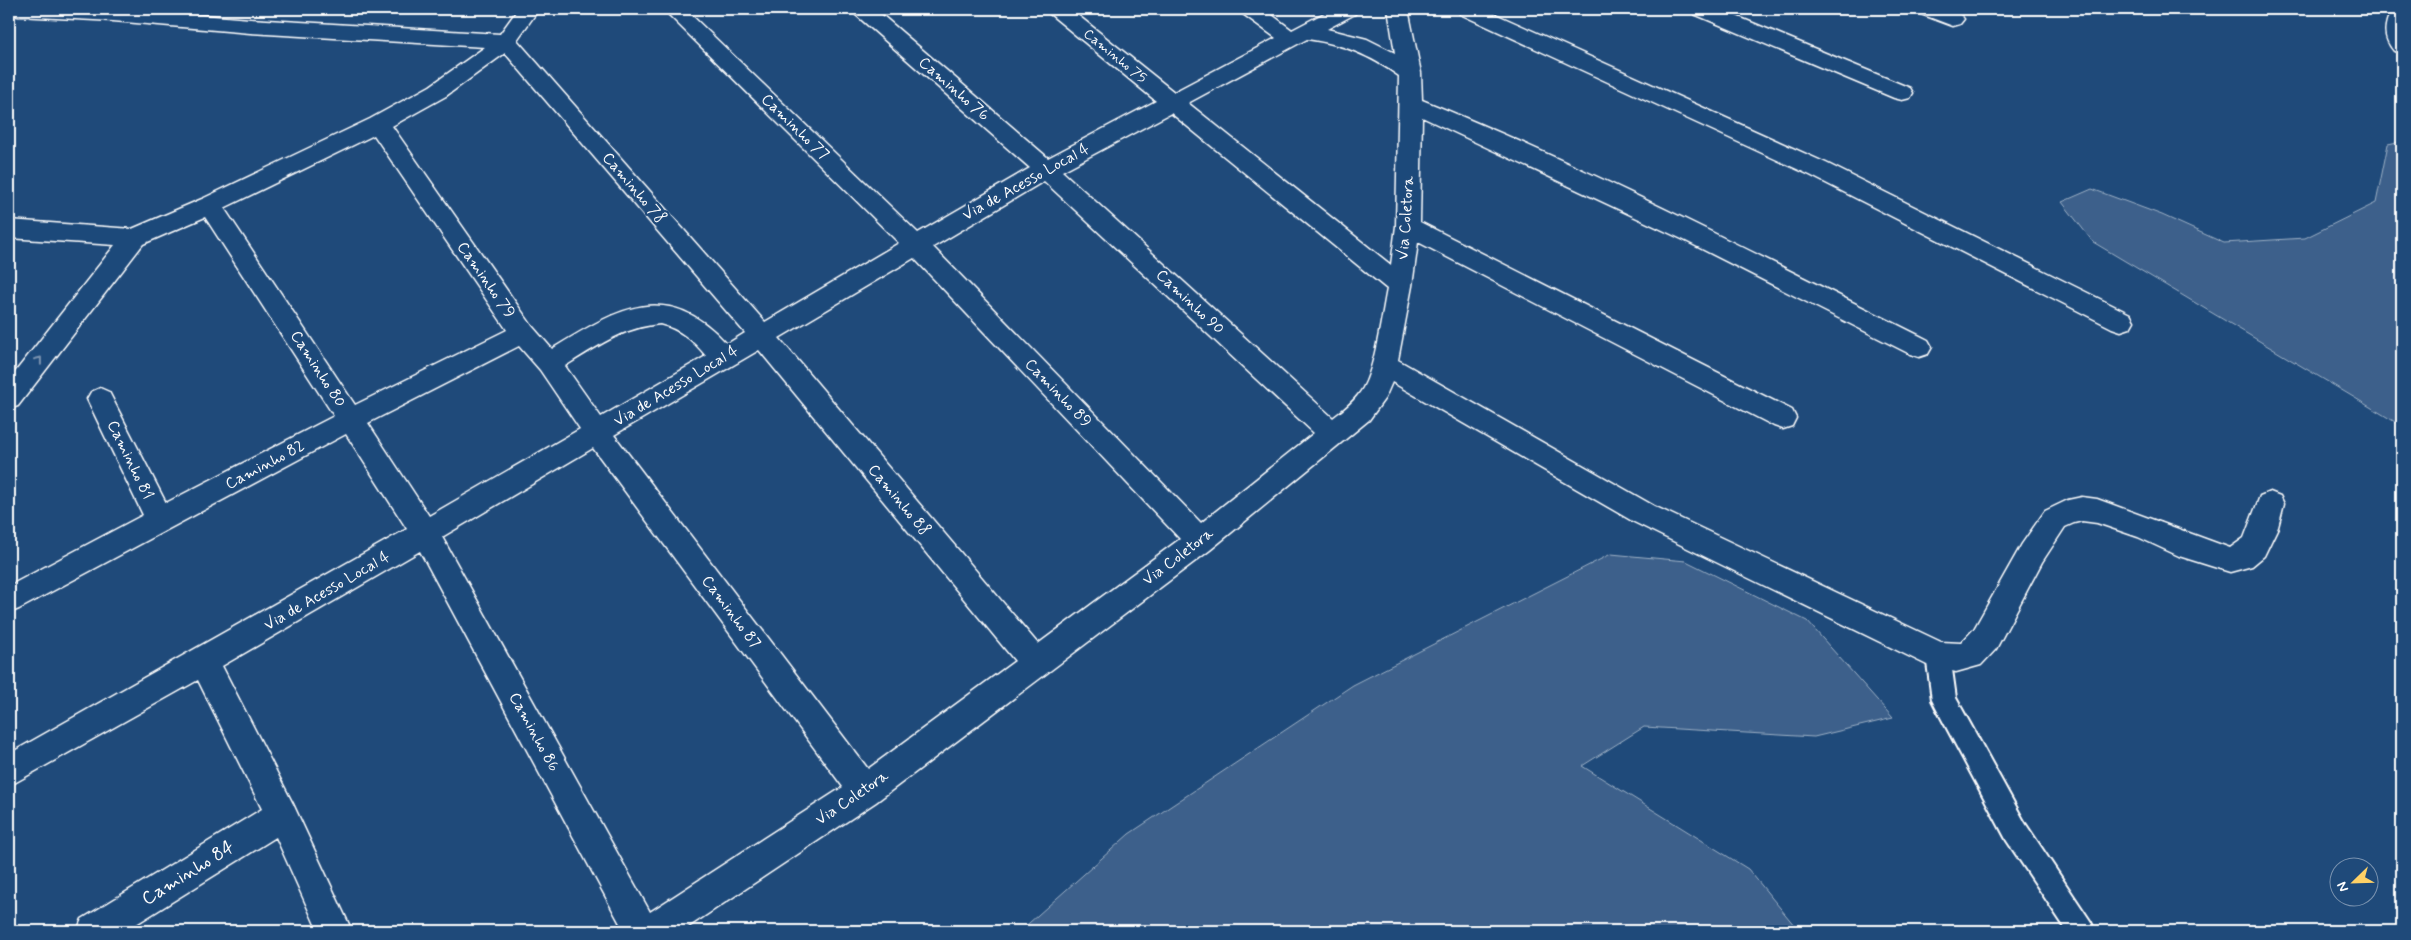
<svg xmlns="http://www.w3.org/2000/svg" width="2411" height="940" viewBox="0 0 2411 940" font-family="Mynerve,sans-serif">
	<rect width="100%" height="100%" fill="#1f4a7a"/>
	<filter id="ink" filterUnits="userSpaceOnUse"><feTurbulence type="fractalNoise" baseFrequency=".02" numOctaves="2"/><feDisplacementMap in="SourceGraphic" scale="10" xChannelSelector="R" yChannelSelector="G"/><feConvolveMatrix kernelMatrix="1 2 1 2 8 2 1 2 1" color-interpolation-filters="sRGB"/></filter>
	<g filter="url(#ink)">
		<g fill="#3c618b" stroke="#9eb0c5">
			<path d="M2402 141V426L2093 242 2062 202 2092 189 2162 215 2224 243 2305 238 2376 203 2388 144Z"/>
			<path d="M1611 554 1686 561 1807 621 1893 718 1814 737 1644 727 1582 766 1748 869 1799 931H1020L1129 834 1353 685Z"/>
		</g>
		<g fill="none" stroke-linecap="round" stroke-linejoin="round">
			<g stroke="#fff" stroke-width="4">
				<path id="lane" d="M1938 644 1946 648 1950 655 1956 698 2025 823 2091 922 2095 931H2067L2007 841 1936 708 1932 700 1926 655 1930 648Z"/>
			</g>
			<g stroke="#fff" stroke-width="3">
				<g id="street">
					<path d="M9 9H129L250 19 500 34 518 9H539L517 40 765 322 899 243 663 9H685L918 233 1030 168 855 14 852 9H875L1048 158 1156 101 1050 14 1047 9H1070L1174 92 1276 38 1243 14 1240 9H1264L1292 30 1332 9H1358L1355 14 1327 29 1367 39 1395 53 1388 9H1408L1421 73 1422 100C1595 170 1761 257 1928 340L1932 347 1928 354 1919 357 1910 354 1684 240 1422 117 1420 222 1792 410 1796 418 1792 426 1783 429 1774 426 1418 242 1412 286 1398 360 1654 506 1941 642 1961 643 1974 629 2022 544 2045 511 2068 500 2082 497 2097 499 2230 548 2244 538 2260 496 2270 492 2280 496 2284 504 2278 527 2264 556 2252 566 2230 572 2179 556 2138 537 2097 523 2082 521 2074 523 2065 527 2042 562 1996 649 1981 665 1956 672 1927 665 1634 522 1392 382 1385 398 1369 420 1210 550 876 802 682 931H624L420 551 222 666 293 804 352 931H318L276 837 125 931H77L82 919 262 809 198 680 9 786V754L407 529 346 434 19 609 9 613V586L143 515 87 399 91 392 100 388 109 392 166 503 334 416 205 217 143 244 18 406 9 409V380L115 245 9 238V220L132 229 202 199 370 119 430 86 485 47 250 33 113 21 18 16 11 14ZM1307 39C1343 44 1370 55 1399 76L1396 226 1391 265 1188 103ZM505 53 745 333 727 344C666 277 616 310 552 349L532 326 392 126 446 96ZM1171 113 1387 289C1382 314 1375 368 1363 388 1356 400 1345 409 1333 418L1062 171ZM374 135 507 330 355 405 224 208ZM1044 181 1314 433 1201 523 933 247ZM914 258 1180 539 1038 644 779 338ZM660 324C680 329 693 340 706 356L601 417 565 366C596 347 623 327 660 324ZM519 346 540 370 580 429 429 516 368 423ZM759 350 1015 661 868 769 614 435ZM593 448 843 787 650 912 442 537Z"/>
					<path d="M1457 9H1484L1826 163 2130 314 2134 321 2130 328 2121 331 2112 328 1810 175 1460 14Z"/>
					<path d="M1691 9H1719L1910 88 1913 93 1910 98 1902 100 1894 98 1694 14Z"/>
					<path d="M1918 9C1932 9 1954 5 1964 19L1960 24 1953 26 1921 14Z"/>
					<path d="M2392 9H2402V53L2394 51C2382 37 2384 25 2392 9Z"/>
				</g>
			</g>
			<use href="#lane" fill="#1f4a7a" fill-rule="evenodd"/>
			<use href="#street" fill="#1f4a7a" fill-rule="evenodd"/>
		</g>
		<defs><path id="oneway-chevron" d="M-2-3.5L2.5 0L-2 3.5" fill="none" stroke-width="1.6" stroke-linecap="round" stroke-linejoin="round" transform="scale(1.25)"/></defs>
		<use stroke="#7992af" href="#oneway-chevron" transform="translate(39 360) rotate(-52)"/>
	</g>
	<g text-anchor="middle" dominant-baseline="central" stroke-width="4.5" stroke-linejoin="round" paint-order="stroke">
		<g font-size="14" fill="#fff" stroke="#1f4a7a">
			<text transform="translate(1115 56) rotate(39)">Caminho 75</text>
		</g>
		<g font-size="16" fill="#fff" stroke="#1f4a7a">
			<text transform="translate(954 89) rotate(41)">Caminho 76</text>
			<text transform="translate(795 127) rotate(44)">Caminho 77</text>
			<text transform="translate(1026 182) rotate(-29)">Via de Acesso Local 4</text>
			<text transform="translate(634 188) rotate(49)">Caminho 78</text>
			<text transform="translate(1406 218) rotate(-86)">Via Coletora</text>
			<text transform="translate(486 280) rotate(55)">Caminho 79</text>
			<text transform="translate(1190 302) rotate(43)">Caminho 90</text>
			<text transform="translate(318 369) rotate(57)">Caminho 80</text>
			<text transform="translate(676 386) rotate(-31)">Via de Acesso Local 4</text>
			<text transform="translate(1058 393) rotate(46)">Caminho 89</text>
			<text transform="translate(130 460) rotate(64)">Caminho 81</text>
			<text transform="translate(265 465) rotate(-28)">Caminho 82</text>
			<text transform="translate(899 500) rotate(50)">Caminho 88</text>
			<text transform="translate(1178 557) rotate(-37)">Via Coletora</text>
			<text transform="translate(327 591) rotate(-30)">Via de Acesso Local 4</text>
			<text transform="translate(731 612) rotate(53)">Caminho 87</text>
			<text transform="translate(534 732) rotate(61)">Caminho 86</text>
			<text transform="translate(852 798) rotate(-34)">Via Coletora</text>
		</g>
		<g font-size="19" fill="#fff" stroke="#1f4a7a">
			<text transform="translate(188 873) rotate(-32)">Caminho 84</text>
		</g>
	</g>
	<rect width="2411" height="940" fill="none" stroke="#1f4a7a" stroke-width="30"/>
	<rect x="15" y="15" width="2381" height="910" fill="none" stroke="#fff" stroke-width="2" filter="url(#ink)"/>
	<g transform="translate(2354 882) rotate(247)"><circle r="24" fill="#1f4a7a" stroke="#7992af"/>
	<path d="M0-4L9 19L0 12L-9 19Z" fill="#ffd166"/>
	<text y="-8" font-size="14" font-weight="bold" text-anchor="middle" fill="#ffffff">N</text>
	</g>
</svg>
